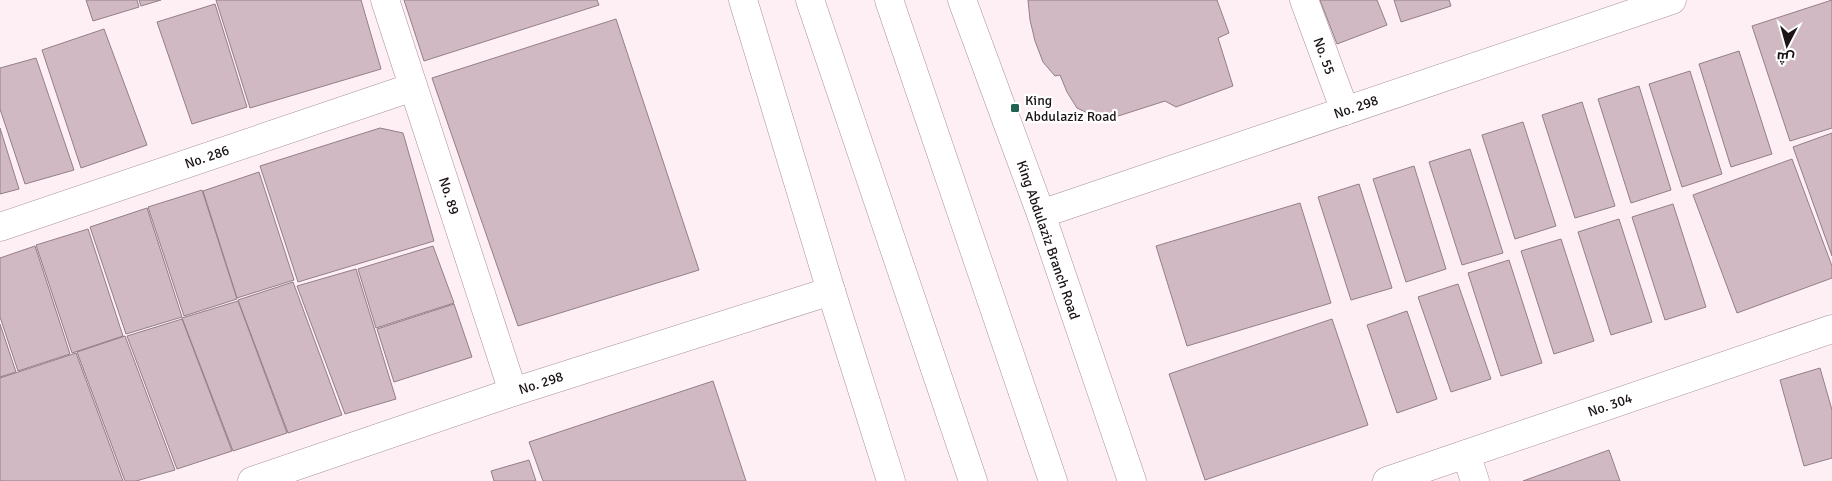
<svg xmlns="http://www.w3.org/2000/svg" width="1832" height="481" viewBox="0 0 1832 481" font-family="Signika,Cairo,sans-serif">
	<rect width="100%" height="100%" fill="#fdeff4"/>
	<g fill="#d0b9c2" stroke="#947e87">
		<path d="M86 0H137L139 7 93 21Z"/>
		<path d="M139 0H161L141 6Z"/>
		<path d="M216 0H361L381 69 250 108Z"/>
		<path d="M404 0H597L599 5 424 61Z"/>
		<path d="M1028 0H1217L1229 33 1218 38 1233 86 1176 107 1165 101 1115 117 1094 116 1077 108 1067 92 1060 75 1055 76 1043 62 1035 41 1030 20Z"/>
		<path d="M1320 0H1377L1387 25 1337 44Z"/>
		<path d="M1394 0H1449L1451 6 1401 22Z"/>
		<path d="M1832 0V128L1790 141 1752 26Z"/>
		<path d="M215 4 247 107 192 124 157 22Z"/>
		<path d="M616 19 699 270 518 326 432 78Z"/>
		<path d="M104 29 147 145 81 168 42 50Z"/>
		<path d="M1739 51 1772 154 1731 167 1699 64Z"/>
		<path d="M36 58 74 170 25 184 0 109V68Z"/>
		<path d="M1690 71 1722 174 1682 187 1649 84Z"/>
		<path d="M1639 86 1671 190 1631 203 1598 99Z"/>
		<path d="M1582 102 1615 206 1575 218 1542 115Z"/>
		<path d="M1523 122 1556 226 1515 239 1482 135Z"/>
		<path d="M0 128 19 189 0 194Z"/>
		<path d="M380 128 403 133 434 241 298 282 260 166Z"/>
		<path d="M1832 133V256L1793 147Z"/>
		<path d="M1470 149 1503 253 1462 265 1429 162Z"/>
		<path d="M1792 159 1832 266V278L1737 313 1693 195Z"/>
		<path d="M1414 166 1446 269 1406 282 1373 179Z"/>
		<path d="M259 172 294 280 237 298 203 191Z"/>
		<path d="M1359 184 1392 288 1351 300 1318 197Z"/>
		<path d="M202 190 237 299 184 316 148 207Z"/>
		<path d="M1300 203 1331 303 1187 346 1156 246Z"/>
		<path d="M1673 204 1706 307 1665 320 1632 217Z"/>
		<path d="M147 208 182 317 126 334 90 227Z"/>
		<path d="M1619 219 1652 322 1611 335 1578 232Z"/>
		<path d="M88 229 123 336 72 353 36 245Z"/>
		<path d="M1561 239 1594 341 1554 354 1521 251Z"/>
		<path d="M35 246 70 354 18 371 0 317V258Z"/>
		<path d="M433 246 454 303 376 328 358 269Z"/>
		<path d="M1509 260 1542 363 1501 376 1468 273Z"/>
		<path d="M356 269 396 399 345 414 297 286Z"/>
		<path d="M293 282 342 415 288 433 238 300Z"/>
		<path d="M1458 284 1491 379 1451 392 1418 297Z"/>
		<path d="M238 301 287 433 233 451 182 318Z"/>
		<path d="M454 304 472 357 394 382 377 329Z"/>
		<path d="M1407 311 1437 399 1397 413 1367 325Z"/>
		<path d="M182 319 232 451 177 469 127 336Z"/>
		<path d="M1332 319 1368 425 1205 480 1169 374Z"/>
		<path d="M0 324 16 372 0 377Z"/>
		<path d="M125 336 175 470 136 481H125L77 352Z"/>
		<path d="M76 353 123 481H0V378Z"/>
		<path d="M1820 368 1832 410V458L1804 466 1780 380Z"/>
		<path d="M713 381 746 481H543L529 442Z"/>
		<path d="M1609 450 1620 481H1523Z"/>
		<path d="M529 460 536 481H494L491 471Z"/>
	</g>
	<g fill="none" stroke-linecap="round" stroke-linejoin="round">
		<g stroke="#a8919b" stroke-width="29">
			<g id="street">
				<path d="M385 0 513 392"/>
				<path d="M1304 0 1345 111"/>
				<path d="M1041 214 1672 0"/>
				<path d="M0 227 413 87"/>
				<path d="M1466 454 1475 481"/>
				<path d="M252 481 513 392 831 291"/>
				<path d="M1387 481 1832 329"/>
			</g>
		</g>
		<g stroke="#a8919b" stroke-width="29">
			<g id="secondary">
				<path d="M743 0 831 291 891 481"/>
				<path d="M962 0 1041 214 1132 481"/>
			</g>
		</g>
		<g stroke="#a8919b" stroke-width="29">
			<g id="primary">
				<path d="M810 0 973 481"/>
				<path d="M889 0 1053 481"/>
			</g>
		</g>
		<use href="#street" stroke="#fff" stroke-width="28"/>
		<use href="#secondary" stroke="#fff" stroke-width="28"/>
		<use href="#primary" stroke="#fff" stroke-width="28"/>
	</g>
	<rect fill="#226250" stroke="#fff" stroke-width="2" x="1010" y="103" width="10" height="10" rx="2.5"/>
	<g text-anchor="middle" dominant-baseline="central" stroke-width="4.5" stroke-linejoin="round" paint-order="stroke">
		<g font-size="14" fill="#1b1316" stroke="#fff">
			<text transform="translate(1324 56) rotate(70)">No. 55</text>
			<text transform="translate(1356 107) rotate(-19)">No. 298</text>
			<text transform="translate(207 157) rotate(-19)">No. 286</text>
			<text transform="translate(449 196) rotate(72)">No. 89</text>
			<text transform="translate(1048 240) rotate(71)">King Abdulaziz Branch Road</text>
			<text transform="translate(541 383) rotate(-18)">No. 298</text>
			<text transform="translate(1610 405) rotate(-19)">No. 304</text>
		</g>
		<g font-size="14" fill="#1b1316" stroke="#fff" text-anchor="start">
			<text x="1025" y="100">King<tspan x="1025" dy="16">Abdulaziz Road</tspan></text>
		</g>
	</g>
	<g transform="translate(1787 45) rotate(186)" stroke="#ffffff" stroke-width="4" paint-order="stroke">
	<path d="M0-4L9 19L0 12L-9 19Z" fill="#1b1316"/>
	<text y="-8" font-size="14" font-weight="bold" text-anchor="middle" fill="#1b1316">ش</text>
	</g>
</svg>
